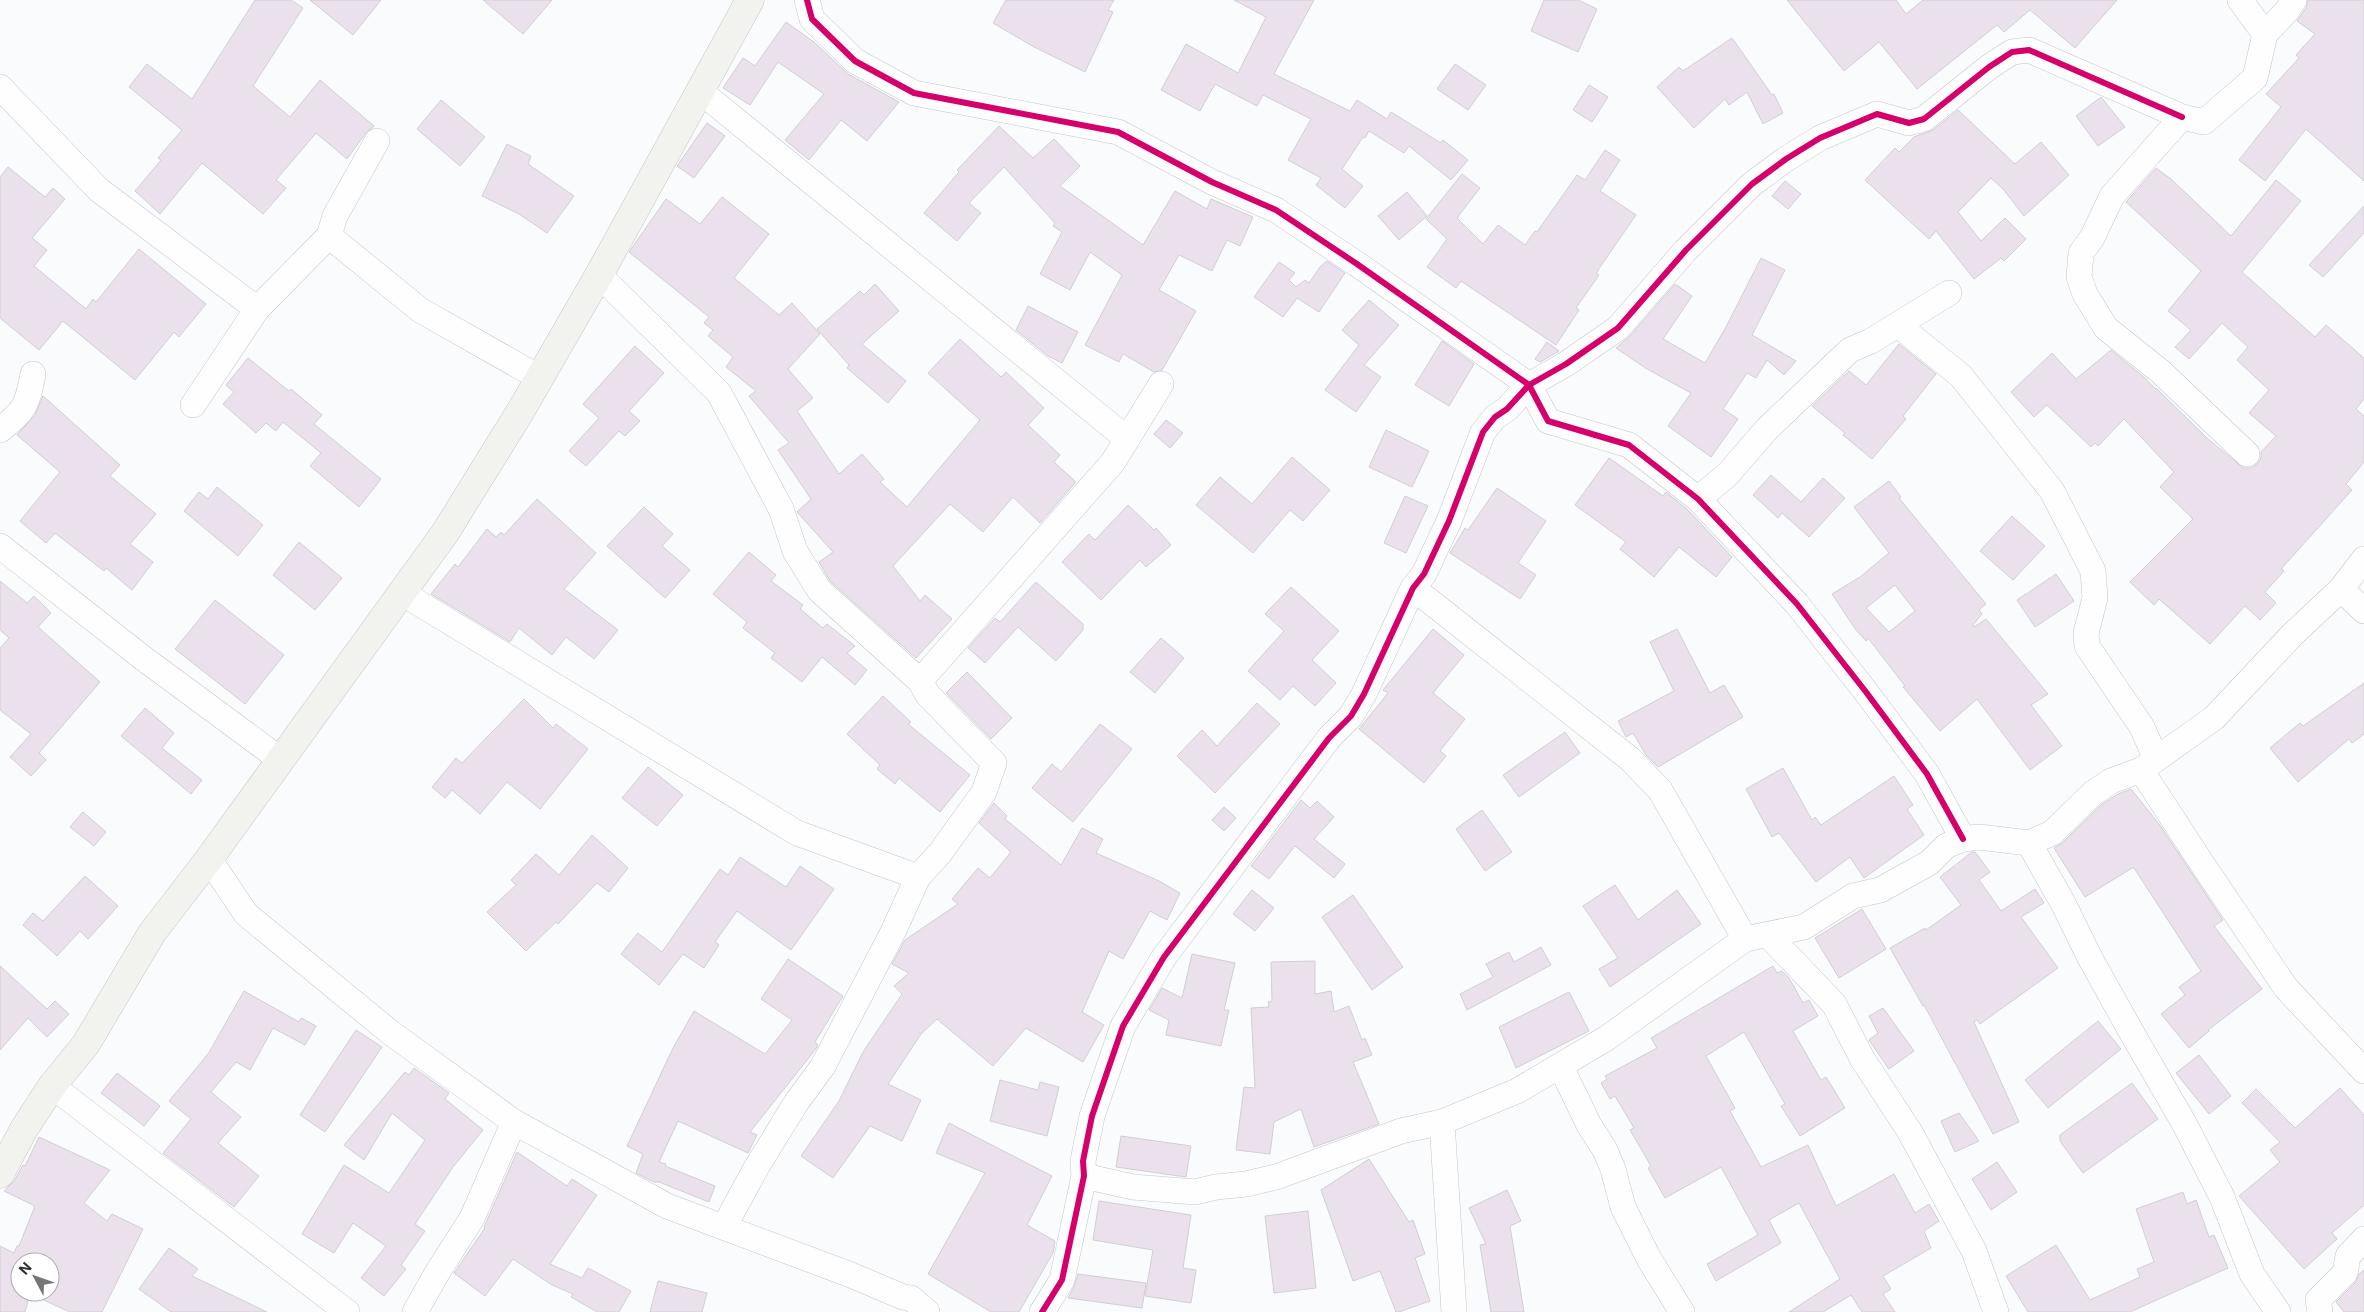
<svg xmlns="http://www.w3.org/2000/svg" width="2364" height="1312" viewBox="0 0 2364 1312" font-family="Inter,sans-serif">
	<rect width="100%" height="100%" fill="#f9fbfd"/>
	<g fill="#ebe1ed" stroke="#d0cfd2" fill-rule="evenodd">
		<path d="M255 0H291L303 8 253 86 290 117 320 80 374 126 365 134 347 159 316 133 276 180 286 188 263 214 202 163 160 214 135 191 161 160 158 158 182 130 129 87 147 64 192 99Z"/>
		<path d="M310 0H381L353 35Z"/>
		<path d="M483 0H552L523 34Z"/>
		<path d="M1006 0H1114L1108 10 1113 12 1085 72 1034 47 993 23Z"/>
		<path d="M1234 0H1314L1274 74 1350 111 1357 100 1387 119 1391 112 1441 143 1443 140 1468 160 1451 180 1409 146 1404 153 1369 131 1365 138 1363 137 1342 169 1363 186 1345 208 1316 185 1321 178 1288 160 1311 119 1263 95 1257 106 1215 84 1200 111 1161 90 1186 44 1238 73 1266 17Z"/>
		<path d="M1544 0H1578L1597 9 1578 52 1531 31Z"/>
		<path d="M1787 0H1896L1906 14 1923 0H2117L2075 48 2030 10 2004 32 1997 25 1917 89 1879 42 1844 71Z"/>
		<path d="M2308 0H2364V181L2306 129 2265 181 2239 160 2281 107 2266 94 2299 58 2296 55 2315 34 2297 21 2306 8Z"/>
		<path d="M786 22 814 42 848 74 899 102 867 141 841 120 809 160 785 140 824 94 778 62 750 105 723 88 743 58 755 66Z"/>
		<path d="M1732 38 1772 95 1774 94 1783 113 1763 124 1747 92 1729 105 1725 99 1694 128 1657 87 1679 67 1683 71Z"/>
		<path d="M1455 64 1486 85 1468 110 1437 89Z"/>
		<path d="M1589 85 1608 97 1592 122 1573 110Z"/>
		<path d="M2101 97 2125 127 2098 146 2076 116Z"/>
		<path d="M441 100 485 137 460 166 417 129Z"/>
		<path d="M1958 110 2015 164 2041 142 2069 175 2024 216 2004 190 1991 178 1958 212 1981 241 2005 218 2026 239 2004 261 2001 258 1974 279 1936 231 1929 239 1865 180 1895 148 1899 152 1914 137 1933 130Z"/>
		<path d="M707 123 725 136 694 178 677 166Z"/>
		<path d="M999 126 1033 158 1054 139 1080 166 1060 186 1143 245 1175 191 1207 209 1211 199 1253 217 1240 246 1227 240 1212 271 1179 255 1159 290 1196 311 1162 370 1154 372 1123 354 1119 362 1085 345 1122 275 1090 252 1070 290 1040 274 1062 232 1053 226 1055 223 1004 167 969 203 981 213 957 241 924 213 959 172 957 170Z"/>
		<path d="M507 144 531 156 528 164 574 196 547 233 519 214 482 196Z"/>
		<path d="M1605 150 1620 160 1600 191 1636 215 1596 273 1599 275 1576 308 1579 310 1556 345 1461 281 1456 288 1427 267 1447 239 1426 219 1462 174 1480 188 1457 218 1483 244 1498 225 1525 245 1535 231 1537 232 1577 175 1585 180Z"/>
		<path d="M8 167 45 197 53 188 65 199 32 238 47 250 34 266 86 309 93 299 96 302 139 249 206 304 179 337 174 332 135 380 63 321 39 350 0 318V177Z"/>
		<path d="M2156 168 2171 179 2231 236 2276 180 2301 201 2242 272 2315 337 2326 325 2364 358V399L2356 409 2364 416V462L2346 484 2352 490 2281 569 2284 571 2265 592 2276 603 2260 620 2245 606 2210 644 2159 599 2154 605 2130 582 2193 519 2160 487 2174 472 2124 419 2098 446 2095 443 2091 447 2047 405 2034 417 2011 392 2052 353 2076 379 2111 350 2145 378 2155 389 2156 388 2207 438 2243 468H2251L2257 464 2261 458V452L2276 436 2249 413 2269 390 2237 360 2248 347 2222 323 2189 359 2175 347 2191 330 2168 311 2201 271 2126 202Z"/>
		<path d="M1785 181 1801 194 1788 209 1772 196Z"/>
		<path d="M1407 192 1427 216 1399 240 1378 216Z"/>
		<path d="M722 197 769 234 734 278 779 315 792 303 820 334 788 369 813 398 797 411 839 474 862 454 884 479 880 482 907 507 980 420 928 373 960 339 1001 377 1006 372 1044 408 1028 425 1060 455 1054 462 1076 482 1040 523 1013 497 983 532 950 504 893 566 920 601 925 595 952 619 916 658 830 581 819 562 833 552 797 512 811 499 778 450 789 443 749 396 756 391 726 367 733 357 708 336 713 330 704 323 709 317 629 252 666 199 700 224Z"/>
		<path d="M2364 206V233L2323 277 2309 265Z"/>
		<path d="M1761 258 1785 270 1752 335 1796 361 1784 375 1767 360 1756 378 1747 373 1723 409 1738 419 1711 457 1668 426 1691 393 1647 369 1616 348 1629 337 1675 284 1692 296 1663 339 1705 363 1726 327Z"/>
		<path d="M1327 261 1345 273 1319 312 1297 298 1283 317 1254 297 1279 262 1295 273 1289 280 1296 287 1305 280 1309 283 1320 267Z"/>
		<path d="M875 284 899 311 862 344 906 381 888 403 847 368 849 365 817 329 860 291 864 295Z"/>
		<path d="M1369 300 1399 325 1364 365 1381 377 1356 412 1325 390 1359 345 1342 330Z"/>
		<path d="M1028 306 1078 332 1062 363 1048 356 1016 330Z"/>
		<path d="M1442 341 1474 364 1449 406 1415 385Z"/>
		<path d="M1547 342 1559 351 1540 362 1535 359Z"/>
		<path d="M1899 344 1936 374 1903 416 1906 419 1872 459 1843 435 1845 433 1812 406 1849 371 1866 385Z"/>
		<path d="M635 346 664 373 629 411 640 421 625 436 619 431 586 466 569 451 599 418 583 404Z"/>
		<path d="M248 358 289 391 291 389 322 415 314 424 381 479 359 507 310 466 321 453 283 422 276 431 266 423 256 433 223 404 234 392 226 385Z"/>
		<path d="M43 396 120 465 110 476 156 514 130 544 153 562 132 590 106 568 104 571 55 533 46 543 20 521 60 472 17 435 35 415Z"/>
		<path d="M1166 420 1183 433 1170 448 1154 434Z"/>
		<path d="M1386 430 1429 451 1412 487 1369 467Z"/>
		<path d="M1292 457 1330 490 1303 521 1290 510 1253 553 1196 505 1220 477 1252 504Z"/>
		<path d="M1609 458 1663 496 1666 492 1688 510 1732 557 1716 577 1679 547 1654 577 1620 549 1626 542 1575 505Z"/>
		<path d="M1771 475 1801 502 1823 478 1845 498 1809 537 1782 513 1778 518 1753 495Z"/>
		<path d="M1889 481 1901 497 1899 498 1986 604 1979 610 1982 614 1973 625 1974 627 1986 619 2048 694 2031 705 2062 746 2030 770 1977 699 1940 731 1903 687 1905 686 1868 638 1866 641 1856 630 1832 594 1860 577 1889 553 1854 507ZM1895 585 1915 611 1889 632 1866 608Z"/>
		<path d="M217 487 263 525 238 556 184 511 199 492 208 499Z"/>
		<path d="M1497 488 1546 521 1518 563 1536 575 1520 599 1450 553 1465 528 1468 530Z"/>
		<path d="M1405 496 1428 506 1406 553 1384 543Z"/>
		<path d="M537 499 596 553 564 589 618 630 594 659 566 637 552 655 519 628 510 642 431 594 455 564 458 567 487 529 496 537 501 532 504 535Z"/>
		<path d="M1128 505 1154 530 1156 528 1171 545 1146 567 1140 560 1101 600 1062 562 1089 534 1095 540Z"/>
		<path d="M644 507 673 534 662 546 690 570 665 598 607 546Z"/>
		<path d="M2012 516 2045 546 2013 580 1980 551Z"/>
		<path d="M299 542 342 578 315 610 273 575Z"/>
		<path d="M749 552 776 575 771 581 803 605 800 609 823 628 827 624 855 646 847 653 867 670 855 685 822 657 802 682 771 658 775 653 743 628 747 622 713 594Z"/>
		<path d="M2056 574 2074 601 2035 627 2017 600Z"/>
		<path d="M0 581 27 603 34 596 51 613 38 627 100 682 39 753 46 760 31 776 10 757 31 734 0 710V648L9 638 0 630Z"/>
		<path d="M1036 582 1083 624V630L1056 661 1018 627 985 663 968 648 995 618 1000 622Z"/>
		<path d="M1291 587 1339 631 1312 660 1336 683 1315 706 1293 686 1280 700 1248 671 1284 631 1265 614Z"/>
		<path d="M215 600 284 655 245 704 175 649Z"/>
		<path d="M1433 629 1464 655 1433 693 1465 719 1440 751 1446 756 1424 783 1359 729 1388 693 1383 690Z"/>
		<path d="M1677 629 1710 693 1724 685 1743 717 1658 767 1646 755 1633 733 1626 737 1618 721 1674 691 1650 642Z"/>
		<path d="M1161 638 1184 658 1155 693 1130 672Z"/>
		<path d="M967 672 1012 718 991 739 946 693Z"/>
		<path d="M2364 683V734L2352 743 2349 739 2298 782 2270 748 2300 723 2303 726Z"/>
		<path d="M883 696 911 722 908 724 970 775 940 812 899 778 895 784 877 769 880 765 847 734Z"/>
		<path d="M524 699 553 728 556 724 588 749 540 809 507 782 480 814 452 790 445 798 432 787 456 758 462 763Z"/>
		<path d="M1257 703 1280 724 1215 793 1177 756 1202 730 1217 746Z"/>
		<path d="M145 708 174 733 162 748 202 780 191 794 121 736Z"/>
		<path d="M1100 724 1132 749 1073 822 1032 788 1052 764 1061 772Z"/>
		<path d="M1565 732 1580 753 1519 797 1503 775Z"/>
		<path d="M648 767 683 795 657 826 622 798Z"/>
		<path d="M1783 768 1812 820 1815 817 1821 825 1894 776 1913 805 1907 809 1924 835 1864 878 1850 857 1816 882 1779 833 1772 837 1746 789Z"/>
		<path d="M2131 789 2159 824 2223 920 2214 926 2262 989 2208 1030 2209 1031 2189 1048 2161 1014 2185 995 2179 987 2201 971 2134 868H2132L2085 897 2054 848 2062 843 2102 804 2118 794Z"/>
		<path d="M1301 800 1310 808 1317 801 1334 817 1314 839 1345 864 1334 878 1295 846 1269 879 1251 866Z"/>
		<path d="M994 803 1007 816 1005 819 1061 865 1082 828 1103 839 1096 853 1159 881 1180 893 1167 920 1150 911 1123 959 1109 951 1082 1012 1104 1025 1083 1062 1026 1028 993 1066 937 1019 921 1034 888 1084 921 1100 902 1141 870 1126 833 1178 801 1156 839 1101 863 1052 902 994 894 986 909 973 892 964 905 940 958 904 952 899 978 868 990 878 1011 852 979 823Z"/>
		<path d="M1224 807 1236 818 1224 831 1212 820Z"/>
		<path d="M1482 810 1512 852 1485 871 1456 829Z"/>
		<path d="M83 812 106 832 94 846 70 827Z"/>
		<path d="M592 835 628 868 609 892 597 883 558 924 556 922 526 951 487 912 516 885 511 880 536 854 559 875Z"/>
		<path d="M1972 852H1975L1990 872 1979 880 2001 911 2035 889 2044 903 2021 917 2058 968 1980 1024 1977 1020 1974 1022 2019 1122 1993 1134 1924 1005 1923 1006 1890 948 1925 928 1926 930 1961 905 1940 877Z"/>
		<path d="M740 857 786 887 800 866 834 889 791 950 737 911 715 942 719 945 704 968 683 954 659 985 621 954 638 933 662 952 720 869 728 875Z"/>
		<path d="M85 876 118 906 88 939 80 931 57 956 23 925 33 913 43 921Z"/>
		<path d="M1615 885 1638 920 1677 890 1701 924 1610 987 1599 969 1618 958 1583 906Z"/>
		<path d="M1252 890 1274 908 1255 931 1233 914Z"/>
		<path d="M1353 895 1403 967 1372 990 1322 917Z"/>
		<path d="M1862 909 1886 949 1839 978 1815 938Z"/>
		<path d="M1541 947 1551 965 1467 1010 1460 994 1493 977 1486 964 1509 952 1514 962Z"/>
		<path d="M1192 954 1235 963 1224 1010H1229L1221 1046 1166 1035 1169 1020 1149 1010 1162 988 1182 998Z"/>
		<path d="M788 959 843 996 815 1042 818 1045 815 1050 750 1132 757 1135 748 1153 678 1121 659 1162 666 1164 665 1166 715 1186 709 1202 659 1182H654L636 1173 643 1154 627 1146 673 1048 694 1011 765 1054 792 1020 761 999Z"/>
		<path d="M1315 961V994L1331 991 1334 1012 1349 1006 1362 1040 1365 1038 1372 1055 1353 1062 1379 1124 1314 1147 1301 1109 1274 1122 1270 1154 1236 1150 1244 1087 1255 1088 1251 1008 1269 1007 1268 1002 1272 1001 1271 962Z"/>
		<path d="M0 966 47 1009 55 1001 69 1014 47 1037 28 1018 0 1050Z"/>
		<path d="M1773 966 1777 973 1782 971 1789 978 1803 1003 1809 1000 1818 1016 1793 1031 1821 1080 1826 1077 1845 1108 1800 1136 1781 1106 1785 1104 1744 1032 1706 1056 1735 1108 1730 1111 1761 1167 1808 1145 1836 1206 1894 1174 1915 1213 1929 1204 1939 1221 1924 1231 1931 1248 1883 1276 1891 1289 1883 1294 1895 1312H1862L1851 1295 1823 1312H1789L1840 1279 1799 1203 1769 1220 1781 1243 1716 1281 1707 1264 1758 1235 1721 1167 1665 1198 1648 1168 1651 1166 1630 1130 1634 1128 1615 1096 1610 1099 1601 1083 1607 1079 1605 1076 1657 1048 1651 1038Z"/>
		<path d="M244 991 299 1022 301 1018 316 1026 305 1045 273 1028 250 1070 236 1062 211 1092 241 1117 218 1143 259 1176 234 1207 163 1153 191 1119 169 1101 208 1054Z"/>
		<path d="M1569 992 1589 1031 1516 1068 1499 1027Z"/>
		<path d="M1883 1008 1914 1051 1889 1069 1869 1040 1878 1033 1869 1016Z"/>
		<path d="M2098 1021 2121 1049 2048 1108 2025 1080Z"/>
		<path d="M356 1030 382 1047 325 1132 300 1115Z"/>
		<path d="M2199 1055 2231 1096 2209 1114 2176 1073Z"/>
		<path d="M414 1068 449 1093 445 1099 483 1130 453 1167 415 1224 425 1231 401 1265 406 1269 384 1296 361 1278 386 1246 353 1223 334 1253 302 1234 344 1165 389 1193 425 1140 392 1113 364 1160 344 1145 405 1072 409 1075Z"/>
		<path d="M117 1073 160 1106 144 1126 101 1093Z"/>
		<path d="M1000 1080 1038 1090 1040 1082 1059 1087 1047 1136 990 1121Z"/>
		<path d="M2132 1083 2158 1119 2083 1173 2060 1141V1135Z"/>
		<path d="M2340 1088 2364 1115V1205L2332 1233 2337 1239 2304 1269 2239 1196 2280 1162 2270 1150 2280 1142 2242 1103 2256 1089 2295 1128Z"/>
		<path d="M1959 1113 1979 1141 1955 1152 1941 1121Z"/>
		<path d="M949 1123 1052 1176 1027 1225 1055 1241 1053 1253 1019 1312H991L928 1274 985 1173 936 1153Z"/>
		<path d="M1121 1136 1191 1146 1186 1177 1116 1167Z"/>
		<path d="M39 1137 110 1170 84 1203 107 1221 112 1214 143 1229 102 1312H70L30 1294 25 1312H0V1246L14 1253 17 1246H19L35 1206 4 1191 14 1181 23 1165 25 1166ZM20 1262H50V1292H20Z"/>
		<path d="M517 1152 567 1186 572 1179 597 1195 550 1264 582 1278 588 1268 631 1291 619 1312H597L571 1297 573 1294 552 1285 513 1259 485 1296 454 1273 485 1228 484 1227Z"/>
		<path d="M1369 1159 1409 1222 1413 1220 1425 1254 1415 1258 1430 1301 1399 1312H1396L1380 1271 1353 1281 1321 1190Z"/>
		<path d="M1997 1162 2017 1192 1991 1210 1972 1179Z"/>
		<path d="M1507 1190 1521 1221 1510 1226 1524 1312H1491L1480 1245 1486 1244 1469 1208Z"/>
		<path d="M2183 1192 2187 1204 2196 1200 2209 1237 2214 1235 2228 1268 2130 1312H2028L2006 1276 2056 1245 2090 1300 2140 1277 2137 1269 2154 1262 2136 1209Z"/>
		<path d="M1099 1201 1191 1215 1183 1268 1196 1270 1191 1303 1145 1296 1153 1250 1093 1240Z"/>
		<path d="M1308 1211 1316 1288 1274 1293 1265 1216Z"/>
		<path d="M169 1248 198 1269 192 1276 267 1312H171L139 1289Z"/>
		<path d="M2364 1270V1312H2344L2336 1302 2355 1283 2359 1274Z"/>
		<path d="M1078 1274 1146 1283 1142 1308 1068 1298 1074 1287Z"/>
		<path d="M658 1281 707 1293 702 1312H650Z"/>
	</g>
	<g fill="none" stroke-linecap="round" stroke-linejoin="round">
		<g stroke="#c4c6c8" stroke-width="26">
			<g id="street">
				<path d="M807 0 812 19 855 61 914 93 1118 132 1212 182 1276 210 1357 264 1529 385 1548 421 1629 445 1698 499 1797 604 1866 692 1927 774 1963 839"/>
				<path d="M2240 0 2265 34"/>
				<path d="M0 87 99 190 257 309"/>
				<path d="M700 91 1126 438"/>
				<path d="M329 236 420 310 540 378"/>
				<path d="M599 275 719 393 781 509 795 551 819 590 920 681 928 695 994 763 984 792 940 853 918 877 893 932 823 1066 796 1103 756 1168 724 1227"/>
				<path d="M1898 325 1961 376 2052 491 2093 571 2095 598 2086 633 2087 646 2142 727 2156 759"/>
				<path d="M193 405 257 309 329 236 335 216 377 141"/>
				<path d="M0 430C25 410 27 406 33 374"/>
				<path d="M2247 454 2161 372 2106 328 2085 294 2079 277 2081 253 2092 238 2112 196 2182 117 2204 122 2255 78 2265 34 2286 12 2294 0"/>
				<path d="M1698 499 1727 475 1767 429 1850 350 1871 341 1949 293"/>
				<path d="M0 546 143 658 281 760"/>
				<path d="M1413 588 1630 759 1660 790 1745 939"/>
				<path d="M2341 589 2364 611"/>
				<path d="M402 593 797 833 918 877"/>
				<path d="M920 681 1113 462 1161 384"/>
				<path d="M2141 770 2201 862 2286 988 2364 1071"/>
				<path d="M2029 843 2064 905 2090 958 2133 1035 2184 1123 2222 1197 2252 1274 2278 1312"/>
				<path d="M209 859 246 914 391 1033 514 1122 667 1206 851 1275 903 1297 911 1298 927 1312"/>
				<path d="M1768 935 1834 1004 1863 1060 1910 1132 1974 1251 1996 1312"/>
				<path d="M1561 1067 1589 1125 1605 1150 1613 1169 1623 1207 1649 1259 1682 1312"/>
				<path d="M52 1086 347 1312"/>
				<path d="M1442 1122 1454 1312"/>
				<path d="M1084 1176 1133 1187 1195 1192 1216 1187 1246 1184 1276 1177 1401 1131 1442 1122 1517 1091 1607 1038 1745 939 1804 927 1853 896 1880 890 1929 863 1946 846 1963 839 1979 837 2029 843 2052 833 2093 793 2111 781 2141 770 2214 718 2292 635 2341 589 2364 559"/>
				<path d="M415 1312 437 1273 472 1218 514 1122"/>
				<path d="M1042 1312 1062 1280 1084 1176 1083 1161 1092 1116 1123 1026 1164 957 1329 738 1351 716 1364 694 1413 588 1424 574 1449 521 1483 432 1495 417 1507 409 1529 385 1566 364 1618 328 1686 250 1752 184 1786 159 1820 138 1877 114 1909 123 1924 119 1989 67 2012 52 2029 50 2182 117"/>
				<path d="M2320 1312 2318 1300 2345 1273 2348 1256 2364 1239"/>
			</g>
		</g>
		<g stroke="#c4c6c8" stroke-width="29">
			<path id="secondary" d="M0 1174 24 1129 52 1086 86 1044 152 933 209 859 445 533 520 412 599 275 750 0"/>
		</g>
		<use href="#street" stroke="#fefeff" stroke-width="25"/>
		<use href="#secondary" stroke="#f2f2ef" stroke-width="28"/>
		<g stroke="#fff" stroke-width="9">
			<g id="cycleway">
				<path d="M807 0 812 19 855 61 914 93 1118 132 1212 182 1276 210 1357 264 1529 385 1548 421 1629 445 1698 499 1797 604 1866 692 1927 774 1963 839"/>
				<path d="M1042 1312 1062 1280 1084 1176 1083 1161 1092 1116 1123 1026 1164 957 1329 738 1351 716 1364 694 1413 588 1424 574 1449 521 1483 432 1495 417 1507 409 1529 385 1566 364 1618 328 1686 250 1752 184 1786 159 1820 138 1877 114 1909 123 1924 119 1989 67 2012 52 2029 50 2182 117"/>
			</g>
		</g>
		<use href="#cycleway" stroke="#d6006c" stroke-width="6"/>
	</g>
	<g transform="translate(35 1277) rotate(311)"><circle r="24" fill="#ffffff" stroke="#ababad"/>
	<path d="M0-4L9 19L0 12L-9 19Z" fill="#747678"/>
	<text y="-8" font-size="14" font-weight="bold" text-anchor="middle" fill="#2c2e31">N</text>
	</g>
</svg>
